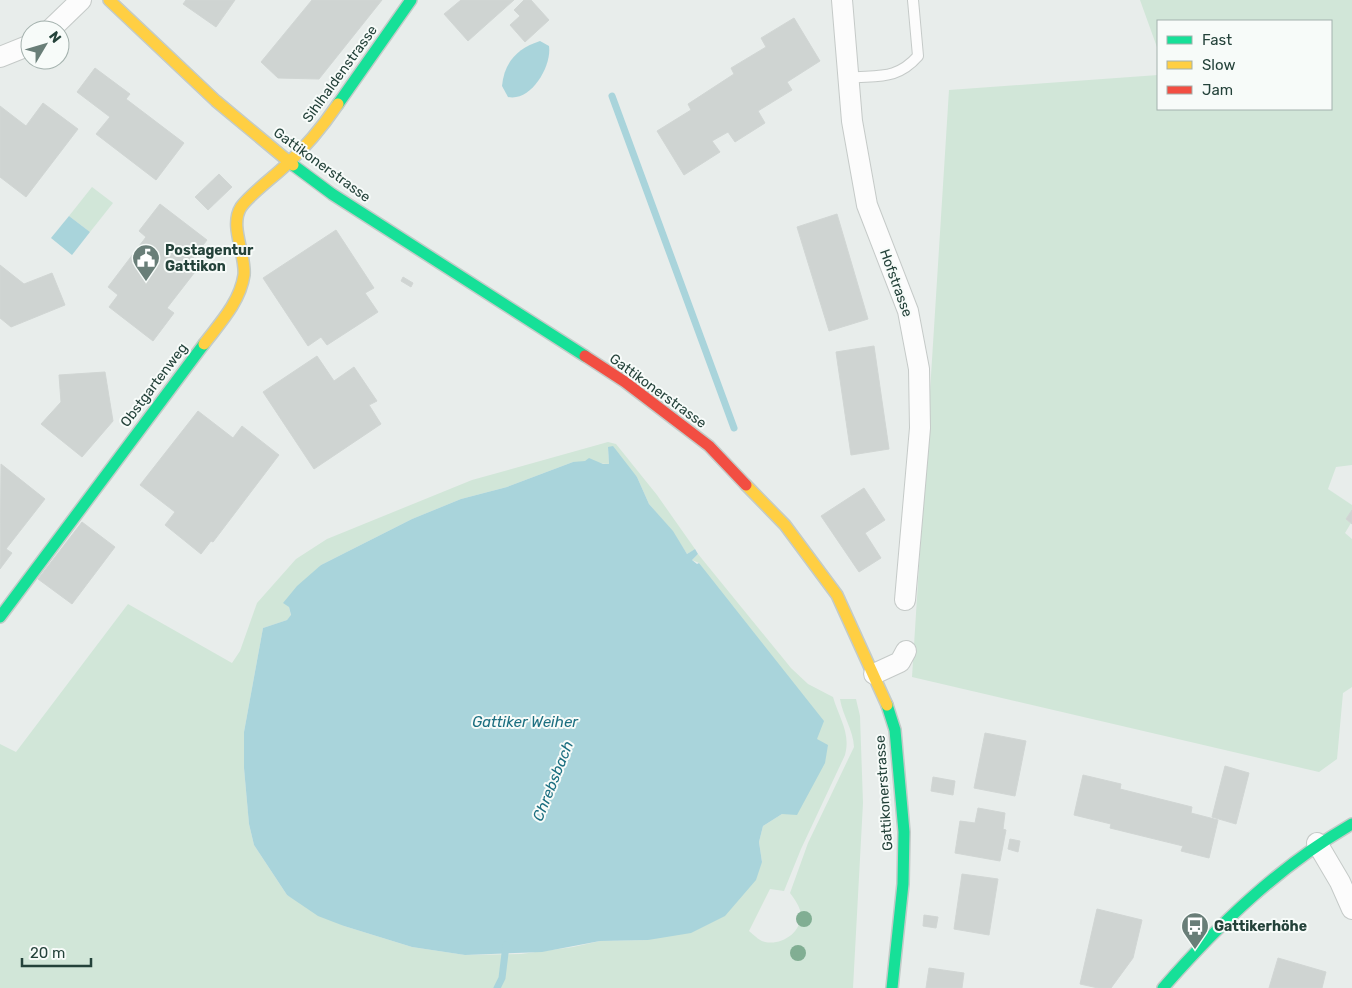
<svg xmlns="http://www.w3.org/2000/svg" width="1352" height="988" viewBox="0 0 1352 988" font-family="Rubik,sans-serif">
	<rect width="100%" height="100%" fill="#e8edeb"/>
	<g fill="#d1e6d8">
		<path d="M1140 0H1352V465L1336 467 1328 489 1352 505V510L1346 519 1351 523 1345 533 1352 539V687L1343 693 1337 759 1319 772 912 677 949 90 1158 75V109H1331V21H1158V50Z"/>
		<path d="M92 187 113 203 90 232 69 216Z"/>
		<path d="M608 442 616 444 657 495 695 549 687 554 672 531 649 504 637 477 608 447 609 464 573 462 507 487 461 499 412 519 321 565 289 607 291 616 287 620 263 628 244 732V768L249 824 254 845 287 895 344 926 412 947 465 955 521 954 573 947 600 941 648 940 762 862 759 842 763 826 782 814 817 739 699 563 692 560 698 554 791 668 808 684 833 697C839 718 851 733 845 755L801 849 784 891 770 889 749 931C753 934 759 941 765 942 783 946 805 930 800 910 798 904 794 898 790 893L808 843 854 747C853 729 843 717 840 699H856L860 716 863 803 853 988H0V744L16 752 128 604 232 663 240 651 257 603 296 559 327 539 472 480Z"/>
	</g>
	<g fill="#a9d4db">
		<path d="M540 41 549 46C552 66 531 102 508 97L502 86C504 62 518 48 540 41Z"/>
		<path d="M69 216 90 232 72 255 51 238Z"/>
		<path d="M613 446 637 477 649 504 673 531 687 554 695 549 698 554 692 560 697 564 699 563 824 721 817 739 828 745 825 763 797 815 782 814 763 826 759 842 762 862 756 880 725 916 691 933 648 940 600 941 542 952 465 955 412 947 344 926 318 916 287 895 254 845 249 824 244 768V732L263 628 287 620 291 615 289 607 283 603 297 586 321 565 412 519 461 499 507 487 573 462 585 461 589 458 603 464H609L608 447Z"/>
	</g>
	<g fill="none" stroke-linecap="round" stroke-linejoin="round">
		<g stroke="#a9d4db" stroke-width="7">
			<path d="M612 96 734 428"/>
			<path d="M497 988 502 978 506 945"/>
		</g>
	</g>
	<g fill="#cfd4d2" stroke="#d1d6d4">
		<path d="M186 0H235L216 27 183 4Z"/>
		<path d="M312 0H382L319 79 278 78 261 62Z"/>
		<path d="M461 0H514L468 41 444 14Z"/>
		<path d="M524 0H531L549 20 525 42 510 25 520 16 514 10Z"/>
		<path d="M794 18 820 61 787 82 792 90 758 111 765 123 735 142 728 132 712 141 720 152 684 175 657 131 691 110 688 104 734 74 731 68 766 47 761 38Z"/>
		<path d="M95 68 130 94 126 99 184 143 156 180 96 134 110 117 77 92Z"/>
		<path d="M43 103 78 129 26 197 0 177V106L26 126Z"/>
		<path d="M219 174 232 187 208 210 195 197Z"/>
		<path d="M160 204 207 240 190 262 198 268 167 308 174 313 153 341 109 307 118 295 108 287 146 237 139 231Z"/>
		<path d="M837 214 868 319 829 331 797 227Z"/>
		<path d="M336 230 374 288 365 293 378 312 327 345 321 337 308 346 263 278Z"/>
		<path d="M0 265 24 284 52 273 65 305 11 327 0 318Z"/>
		<path d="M403 277 413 283 411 287 401 281Z"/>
		<path d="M874 346 889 449 851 455 836 352Z"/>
		<path d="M317 356 334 381 354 367 377 401 369 405 381 424 314 469 263 392Z"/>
		<path d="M105 372 113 421 82 457 41 424 61 402 59 375Z"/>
		<path d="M198 411 233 438 242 426 279 455 213 542 211 541 201 554 165 525 175 512 140 485Z"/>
		<path d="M1 464 45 499 6 549 12 553 0 569Z"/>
		<path d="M864 488 885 520 865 533 881 558 859 572 821 516Z"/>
		<path d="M1352 510V524L1346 519Z"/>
		<path d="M82 522 115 547 72 604 38 579Z"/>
		<path d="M985 733 1026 741 1015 796 974 788Z"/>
		<path d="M1225 766 1249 773 1236 824 1212 817Z"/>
		<path d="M1083 775 1121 784 1120 789 1192 807 1191 813 1218 820 1209 858 1181 851 1183 846 1110 828 1111 824 1074 815Z"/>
		<path d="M933 777 955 781 953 795 931 791Z"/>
		<path d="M978 808 1005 813 1003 829 1006 830 1000 861 955 853 960 821 975 823Z"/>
		<path d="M1010 839 1020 841 1018 852 1008 849Z"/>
		<path d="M962 874 998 879 989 935 954 929Z"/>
		<path d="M1097 909 1142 920 1133 958 1111 988H1098L1080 984Z"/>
		<path d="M924 915 938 917 936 928 923 926Z"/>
		<path d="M1278 958 1326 972 1322 988H1269Z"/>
		<path d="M929 968 964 973 962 988H926Z"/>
	</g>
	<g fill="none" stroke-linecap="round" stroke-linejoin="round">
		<g stroke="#c5cac8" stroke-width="12">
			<path id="lane" d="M849 78C878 75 897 80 918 56L913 0"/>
		</g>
		<g stroke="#c5cac8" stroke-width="22">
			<g id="street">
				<path d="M842 0 852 121 867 205 908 311 919 369 920 428 905 600"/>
				<path d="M50 30 81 0"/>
				<path d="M0 57 30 45"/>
				<path d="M874 674 900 662 906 651"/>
				<path d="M1317 843 1340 882 1352 909"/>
			</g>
		</g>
		<g stroke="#c3cbc8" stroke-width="14">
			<g id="fast">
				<path d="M338 104 411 0"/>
				<path d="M293 165 332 194 585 356"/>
				<path d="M0 617 204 344"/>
				<path d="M887 705 895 730 904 832 903 884 892 988"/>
				<path d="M1163 988C1219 924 1278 867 1352 824"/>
			</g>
		</g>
		<g stroke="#c3cbc8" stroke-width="14">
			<g id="slow">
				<path d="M109 0 216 101 293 165"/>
				<path d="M204 344C220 323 240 302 244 275 246 254 229 226 241 207 249 195 275 176 286 165 306 147 323 126 338 104"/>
				<path d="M746 485 785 525 837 595 887 705"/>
			</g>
		</g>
		<g stroke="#c3cbc8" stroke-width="14">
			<path id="jam" d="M585 356 625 382 709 446 746 485"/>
		</g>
		<use href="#lane" stroke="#fcfcfc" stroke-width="10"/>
		<use href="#street" stroke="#fcfcfc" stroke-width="20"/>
		<use href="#fast" stroke="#16e098" stroke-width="11"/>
		<use href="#slow" stroke="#ffcf43" stroke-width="11"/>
		<use href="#jam" stroke="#f24e42" stroke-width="11"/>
	</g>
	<g fill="#81ae93">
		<circle cx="804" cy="919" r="8"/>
		<circle cx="798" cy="953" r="8"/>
	</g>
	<defs>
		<g id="civic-pin" transform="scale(1.4375)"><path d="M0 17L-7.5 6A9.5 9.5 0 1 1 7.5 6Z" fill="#697e78" stroke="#f7fbf9"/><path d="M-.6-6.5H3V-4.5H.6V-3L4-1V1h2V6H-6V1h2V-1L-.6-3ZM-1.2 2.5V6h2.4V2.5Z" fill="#fff"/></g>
		<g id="bus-pin" transform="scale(1.4375)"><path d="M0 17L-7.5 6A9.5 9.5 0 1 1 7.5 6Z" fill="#697e78" stroke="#f7fbf9"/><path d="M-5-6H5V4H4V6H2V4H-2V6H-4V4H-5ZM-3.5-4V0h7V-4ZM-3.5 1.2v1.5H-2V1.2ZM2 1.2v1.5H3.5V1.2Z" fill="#fff"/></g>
	</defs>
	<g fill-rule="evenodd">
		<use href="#civic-pin" x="146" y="258"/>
		<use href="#bus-pin" x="1195" y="926"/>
	</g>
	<g text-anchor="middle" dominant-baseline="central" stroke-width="4" stroke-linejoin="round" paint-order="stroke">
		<g font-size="14" fill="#24423a" stroke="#f7fbf9">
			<text transform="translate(340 74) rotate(-54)">Sihlhaldenstrasse</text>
			<text transform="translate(322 165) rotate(36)">Gattikonerstrasse</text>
			<text transform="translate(896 283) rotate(70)">Hofstrasse</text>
			<text transform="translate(154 385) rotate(-53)">Obstgartenweg</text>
			<text transform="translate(658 391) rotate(36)">Gattikonerstrasse</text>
			<text transform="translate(884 793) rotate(-94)">Gattikonerstrasse</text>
		</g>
		<g font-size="14" font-weight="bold" fill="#24423a" stroke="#f7fbf9" text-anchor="start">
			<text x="165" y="250">Postagentur<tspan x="165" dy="16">Gattikon</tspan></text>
			<text x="1214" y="926">Gattikerhöhe</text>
		</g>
		<g font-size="15" font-style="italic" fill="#1c6f80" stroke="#f7fbf9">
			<text x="525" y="722">Gattiker Weiher</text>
			<text transform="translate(553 781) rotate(-68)">Chrebsbach</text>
		</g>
	</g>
	<rect x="1157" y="20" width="175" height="90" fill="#f7fbf9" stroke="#a3b1ad"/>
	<rect x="1167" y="36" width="25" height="8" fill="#16e098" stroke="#a3b1ad"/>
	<text x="1202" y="45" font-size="15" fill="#24423a">Fast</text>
	<rect x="1167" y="61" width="25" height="8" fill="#ffcf43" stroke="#a3b1ad"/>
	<text x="1202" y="70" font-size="15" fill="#24423a">Slow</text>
	<rect x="1167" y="86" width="25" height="8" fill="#f24e42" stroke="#a3b1ad"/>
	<text x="1202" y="95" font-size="15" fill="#24423a">Jam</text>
	<g transform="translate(45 45) rotate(52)"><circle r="24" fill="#f7fbf9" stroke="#a3b1ad"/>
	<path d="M0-4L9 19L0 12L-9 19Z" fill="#697e78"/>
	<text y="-8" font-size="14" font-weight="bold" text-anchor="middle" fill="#24423a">N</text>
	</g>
	<path d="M22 958v8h69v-8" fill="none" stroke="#24423a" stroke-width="2.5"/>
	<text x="30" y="958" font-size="15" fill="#24423a" stroke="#f7fbf9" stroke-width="4" paint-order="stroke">20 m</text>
</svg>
